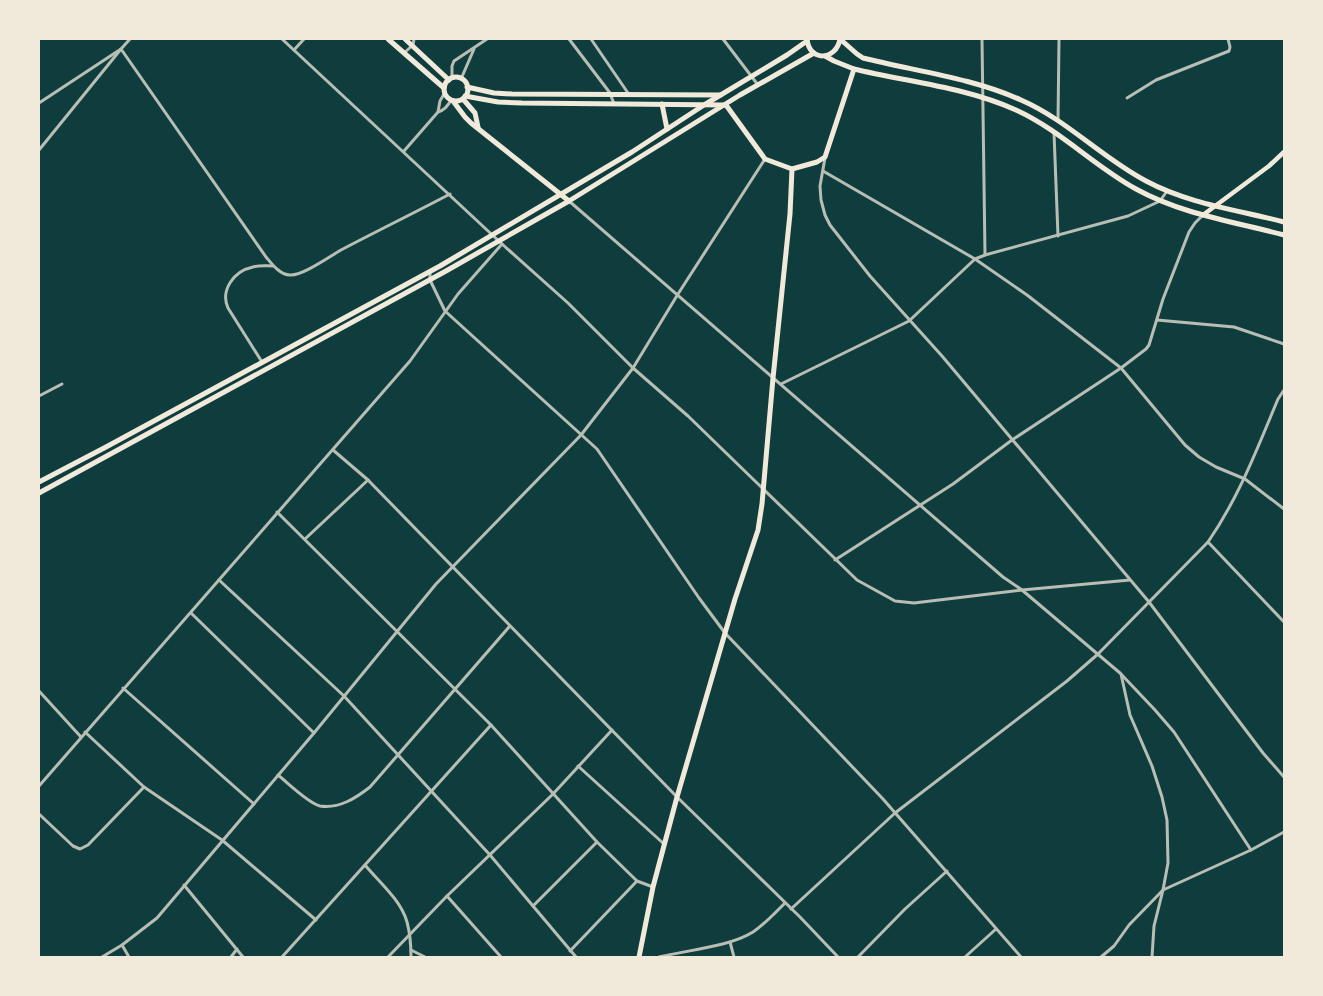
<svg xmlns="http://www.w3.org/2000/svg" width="1323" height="996" viewBox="0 0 1323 996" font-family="'Open Sans',sans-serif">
	<rect width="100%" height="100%" fill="#0f3d3e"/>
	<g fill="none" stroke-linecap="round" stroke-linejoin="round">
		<g stroke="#b8beb3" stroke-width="3">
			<path d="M282 39 502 244 568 303 633 368 688 416 857 580 895 601 914 603 1022 590 1130 580"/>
			<path d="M569 39 610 93 614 104"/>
			<path d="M591 39 628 93"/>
			<path d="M723 39 758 85"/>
			<path d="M982 39 985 255"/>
			<path d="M294 50 304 39"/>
			<path d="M404 53 413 45 414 39"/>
			<path d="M452 78V66L454 61 487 39"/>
			<path d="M461 79 474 49"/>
			<path d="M1127 98 1156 80 1229 51 1230 47 1228 39"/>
			<path d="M39 103 121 49 130 39"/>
			<path d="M438 112 440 101 444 94"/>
			<path d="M1058 121 1059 39"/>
			<path d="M1054 133 1058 236"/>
			<path d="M39 150 121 49 266 257C272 264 280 275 290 275 302 276 329 257 341 250 377 231 414 213 450 194"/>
			<path d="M404 151 438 112C445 110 448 106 451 100"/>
			<path d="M825 158 820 186 821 200 825 215 830 225 870 276 942 356 1149 602 1263 753 1284 777"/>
			<path d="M823 171 975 259 1027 295 1121 368 1185 445 1199 457 1216 467 1245 479 1284 509"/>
			<path d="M569 201 1003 577 1022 590 1120 673 1155 710 1174 732 1251 850"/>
			<path d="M430 272V280L445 311 597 449 699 598 725 633 883 799 1021 957"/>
			<path d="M1157 320 1234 327 1284 344"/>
			<path d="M262 362 228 308C220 290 234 271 253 267 260 265 266 266 273 266"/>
			<path d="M781 384 909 321 975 259 985 255 1128 216 1160 201 1167 191"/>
			<path d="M39 396 62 384"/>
			<path d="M333 450 368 480 677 797 800 917 838 957"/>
			<path d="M277 512 491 725 597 842 637 881 653 887"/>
			<path d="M305 539 368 480"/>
			<path d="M1208 542 1284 622"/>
			<path d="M835 560 953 484 1012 440 1121 368 1146 349 1149 345 1163 299 1189 232 1195 223 1203 215"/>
			<path d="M219 580 344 696 490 855 576 957"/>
			<path d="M191 613 314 733"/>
			<path d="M123 688 254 804"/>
			<path d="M39 691 81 737"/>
			<path d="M85 732 144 787 222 840 316 920"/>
			<path d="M578 766 664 844"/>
			<path d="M278 775C288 783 308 803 320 806 339 809 356 798 370 787L509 627"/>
			<path d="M39 786 410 361 458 294 502 244"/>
			<path d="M39 814 73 846 80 849 88 845 144 787"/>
			<path d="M365 865C379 882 401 900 407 922 410 933 411 946 411 957"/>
			<path d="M184 885 243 957"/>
			<path d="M447 896 501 957"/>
			<path d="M533 906 597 842"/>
			<path d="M791 909 895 813 1067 681 1098 654 1208 542C1239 497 1257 449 1278 399L1284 390"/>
			<path d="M730 942 734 957"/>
			<path d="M122 945 129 957"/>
			<path d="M411 950 425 957"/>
			<path d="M570 951 637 881"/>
			<path d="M102 957 122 945 157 918 314 733 436 584 581 435 633 368 678 294 765 159"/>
			<path d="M231 957 237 949"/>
			<path d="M282 957 491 725"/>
			<path d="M388 957 447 896 553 794 612 730"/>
			<path d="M659 957C687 950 729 947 753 932 765 924 775 913 785 903"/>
			<path d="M858 957 905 909 947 871"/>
			<path d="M965 957 996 929"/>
			<path d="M1101 957 1114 946 1129 925 1163 890 1168 863 1167 820 1162 797 1152 766 1130 715 1121 674"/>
			<path d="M1152 957 1154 926 1163 890 1251 850 1284 832"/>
		</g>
		<path stroke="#f1e9da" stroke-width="4.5" d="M1203 215 1269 166 1284 152"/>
		<g stroke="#f1e9da" stroke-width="5">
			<path d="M388 39 444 88"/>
			<path d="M405 39 449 80"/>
			<circle cx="456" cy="89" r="12"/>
			<path d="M467 87 494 93 512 94 721 95"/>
			<path d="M465 96 498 102 522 103 725 105"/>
			<path d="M463 99 475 113 478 127"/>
			<path d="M453 101 465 117 471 123 569 201"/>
			<path d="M662 104 667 129"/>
			<path d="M726 105 765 159 792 169 817 162 825 157 854 69"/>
			<path d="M39 482 106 447 440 266 632 152 704 105 787 55 807 41"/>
			<path d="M39 493 446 271 569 201 740 95 814 53"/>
			<path d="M639 957 653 887 677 797 735 599 758 530 762 504 773 378 790 214 792 169"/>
		</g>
		<g stroke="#f1e9da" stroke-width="5">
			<path d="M807 39C809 62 836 61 840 39"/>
			<path d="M840 39 857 54 863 58C915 71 973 78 1021 100 1067 120 1102 158 1146 181 1189 204 1238 210 1284 222"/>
			<path d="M825 56 834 61 854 69C908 82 965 87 1016 110 1060 130 1094 166 1136 189 1181 214 1235 222 1284 235"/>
		</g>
	</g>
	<rect width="1323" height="996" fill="none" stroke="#f1e9da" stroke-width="80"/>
</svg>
